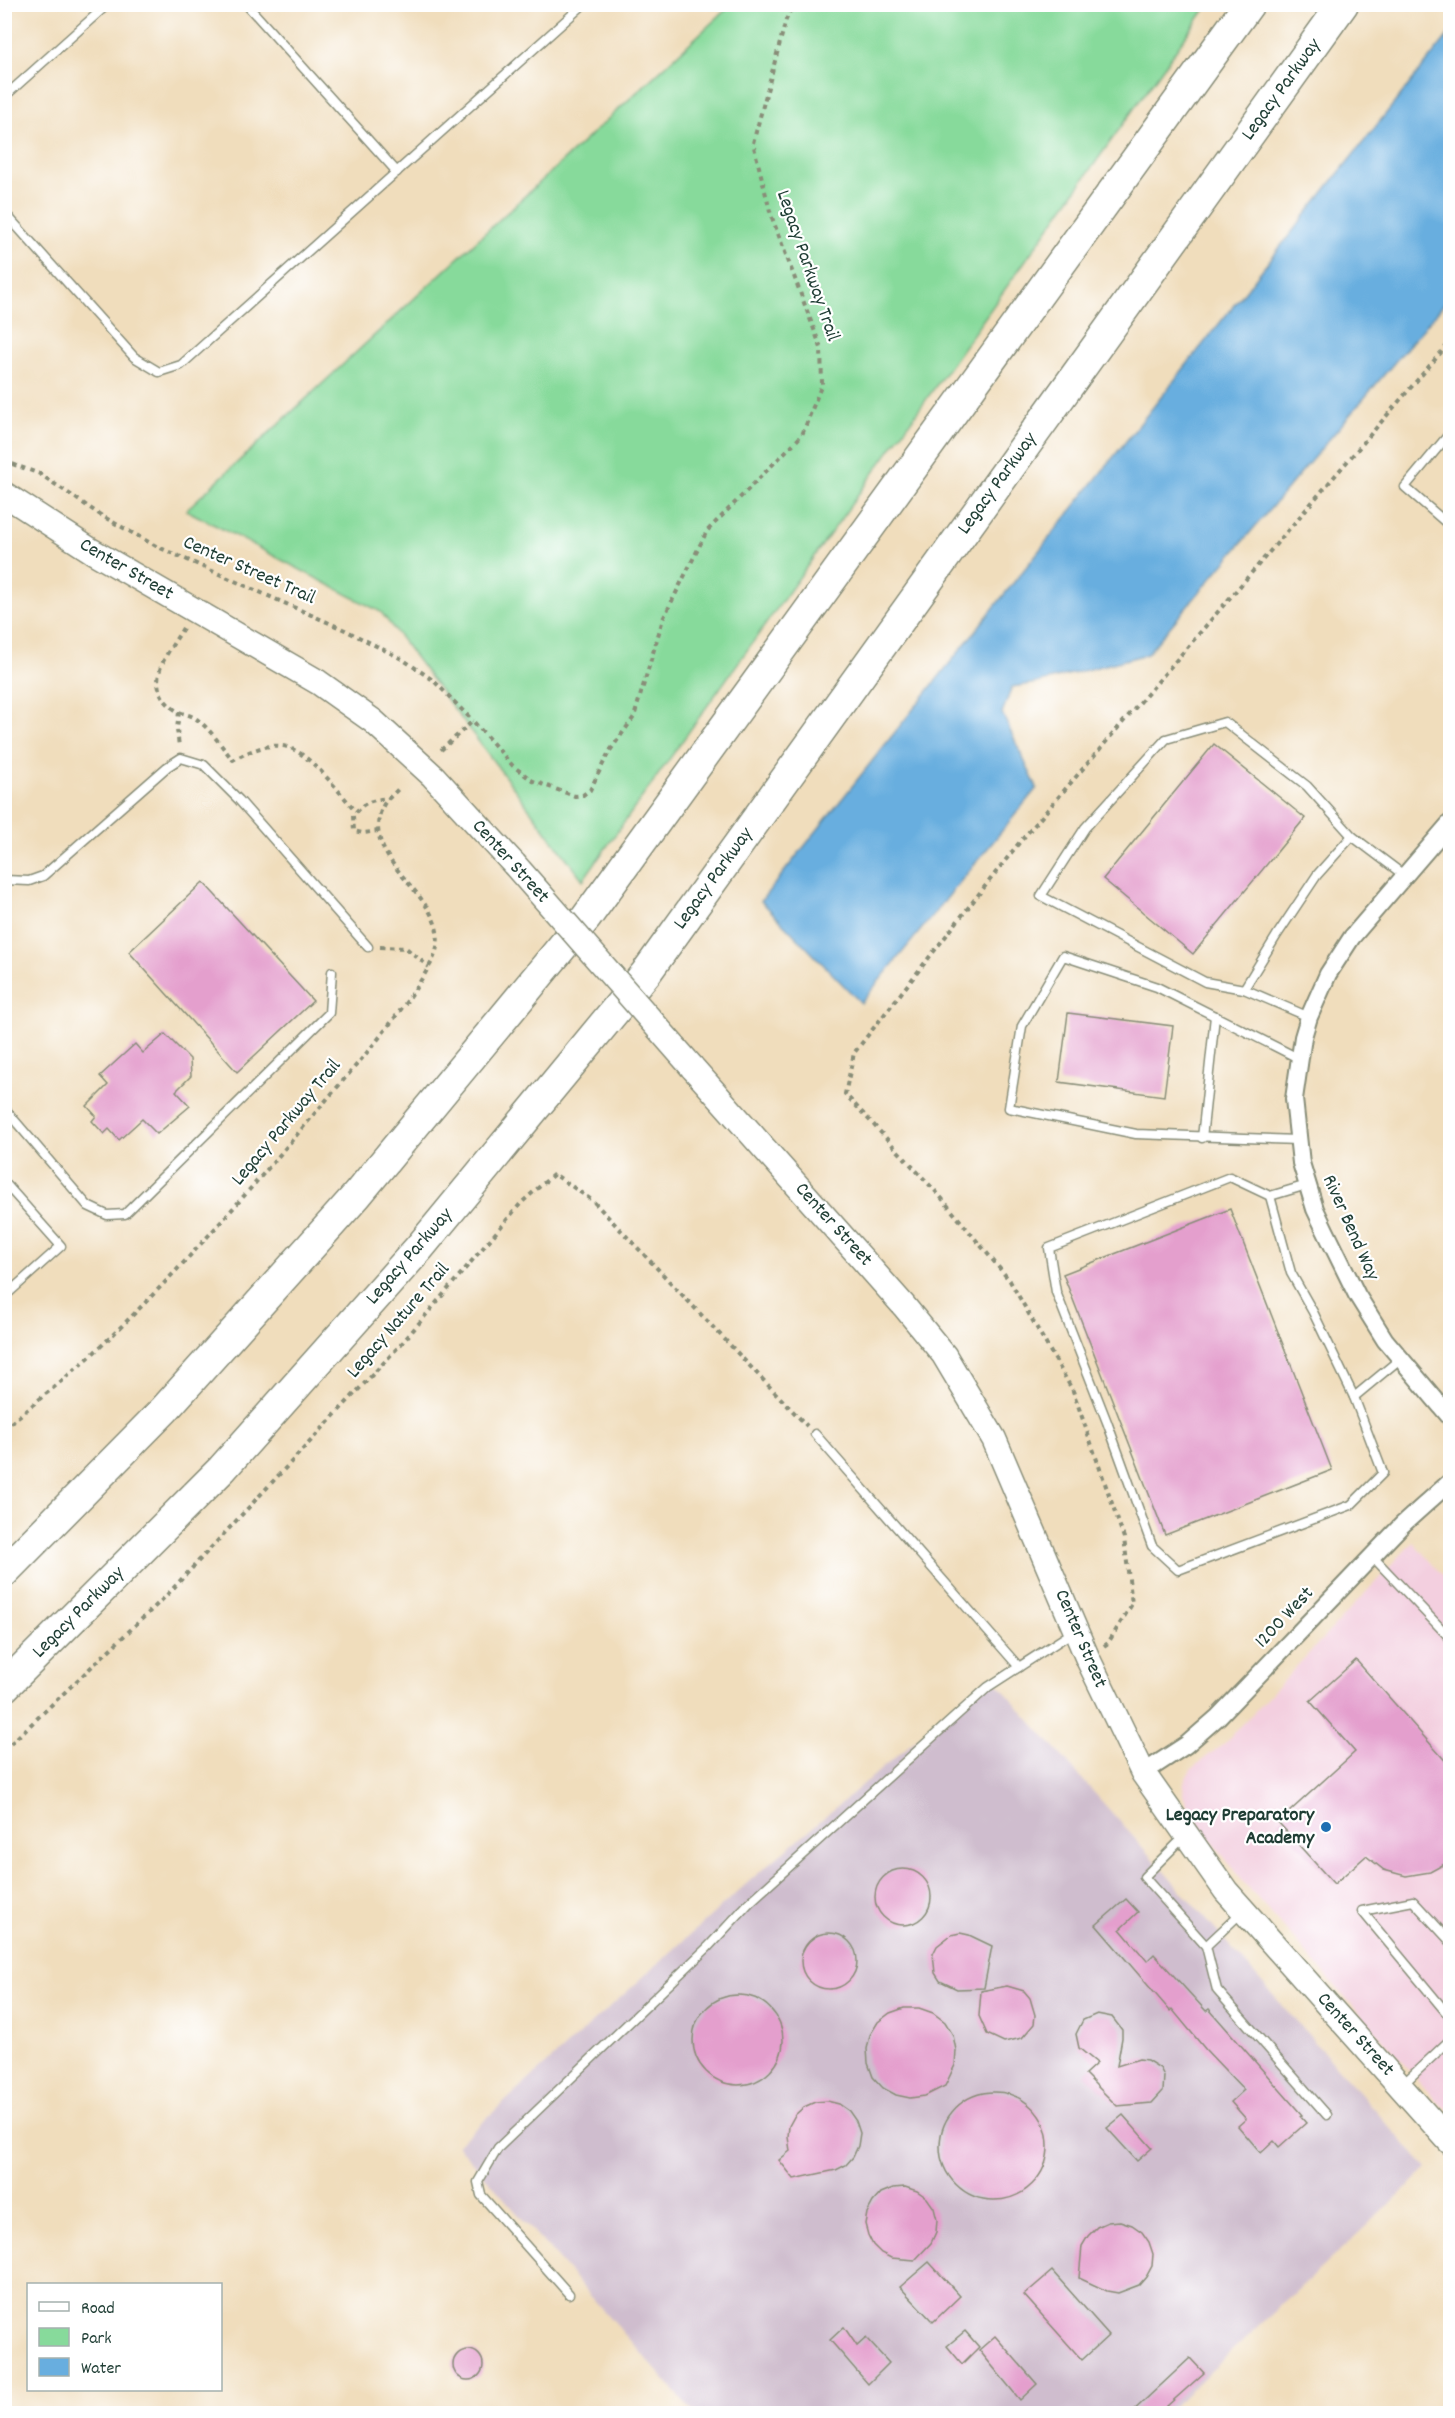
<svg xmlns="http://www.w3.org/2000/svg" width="1455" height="2418" viewBox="0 0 1455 2418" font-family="Dekko,sans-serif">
	<rect width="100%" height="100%" fill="#fff"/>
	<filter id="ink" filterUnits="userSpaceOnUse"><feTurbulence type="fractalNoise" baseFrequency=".0167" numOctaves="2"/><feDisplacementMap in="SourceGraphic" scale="12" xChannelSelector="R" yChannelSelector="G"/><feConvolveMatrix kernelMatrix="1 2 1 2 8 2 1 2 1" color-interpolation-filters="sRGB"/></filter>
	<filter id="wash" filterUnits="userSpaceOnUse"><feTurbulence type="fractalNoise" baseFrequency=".008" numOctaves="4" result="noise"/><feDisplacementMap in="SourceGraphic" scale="24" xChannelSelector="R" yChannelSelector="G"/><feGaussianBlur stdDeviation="1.35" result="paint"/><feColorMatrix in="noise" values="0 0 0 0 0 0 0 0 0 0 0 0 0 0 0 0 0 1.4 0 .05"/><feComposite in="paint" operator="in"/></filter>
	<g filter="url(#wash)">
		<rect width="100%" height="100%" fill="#f0ddbc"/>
		<path fill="#f3cfdf" d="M1413 1542 1450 1584V2112L1440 2104 1243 1882 1190 1812 1183 1794 1184 1782 1191 1769 1226 1742Z"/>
		<path fill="#cfbdce" d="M991 1676 1427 2169 1166 2413 695 2414 457 2145 754 1877Z"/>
		<path fill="#87da9b" stroke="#538c68" stroke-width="1.5" d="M731 5H1208L583 880 381 612 186 510Z"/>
		<path fill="#68aedf" stroke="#44768a" stroke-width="1.5" d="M1450 33V297L1147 654 1037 683 1012 687 1002 713 1037 788 861 1003 761 901Z"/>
		<g id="blocks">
			<g fill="#e49fcd">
				<path d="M1214 744 1305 818 1193 954 1103 879Z"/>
				<path d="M203 882 313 1001 237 1072 129 952Z"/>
				<path d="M1068 1013 1173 1026 1164 1096 1059 1082Z"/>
				<path d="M165 1034 190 1059 191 1076 176 1091 190 1106 157 1134 142 1119 119 1140 109 1129 104 1134 92 1121 96 1116 87 1106 108 1085 100 1076 135 1044 143 1053Z"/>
				<path d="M1230 1209 1332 1470 1165 1535 1063 1274Z"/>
				<path d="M1356 1660 1450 1766V1861L1430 1872 1406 1876 1384 1870 1366 1856 1334 1884 1278 1822 1355 1752 1310 1701Z"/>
				<circle cx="903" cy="1897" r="28"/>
				<path d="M1126 1899 1138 1912 1120 1929 1147 1961 1154 1954 1206 2011 1209 2009 1302 2115 1300 2116 1306 2123 1279 2147 1274 2141 1261 2153 1238 2126 1246 2119 1231 2102 1244 2090 1206 2050 1172 2009 1170 2011 1096 1925Z"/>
				<path d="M960 1933 969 1935 992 1946 984 1988 957 1989 940 1981 935 1973 933 1954 937 1946 951 1935Z"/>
				<circle cx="829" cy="1961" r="28"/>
				<path d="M1007 1986 1024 1991 1030 1998 1035 2015 1034 2024 1022 2038 1004 2042 987 2034 979 2016 981 1991Z"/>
				<circle cx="738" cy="2040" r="45"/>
				<path d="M904 2008H919L933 2013 945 2022 953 2035 956 2050 955 2065 945 2086 925 2096 910 2098 896 2095 883 2088 873 2077 868 2063 867 2049 870 2035 878 2022 890 2013Z"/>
				<path d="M1097 2014 1112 2017 1122 2030V2038L1117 2066 1139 2059 1147 2060 1160 2068 1164 2076 1163 2091 1152 2103 1117 2106 1085 2074 1097 2063 1079 2048 1076 2034 1083 2020Z"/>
				<circle cx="994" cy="2146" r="54"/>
				<path d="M827 2101 839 2104 849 2111 856 2121 860 2133 858 2146 853 2157 846 2165 836 2170 794 2179 779 2160 790 2151 788 2137 789 2126 795 2115 804 2107 815 2102Z"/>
				<path d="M1123 2115 1152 2148 1137 2161 1107 2128Z"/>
				<path d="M905 2187 917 2191 927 2198 934 2208 937 2220 936 2232 931 2243 915 2260 891 2258 881 2253 873 2245 868 2235 865 2224 867 2213 873 2202 881 2193 893 2188Z"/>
				<path d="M1120 2221 1132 2225 1142 2232 1149 2242 1153 2254 1152 2266 1146 2277 1139 2285 1118 2293 1107 2291 1079 2278 1082 2246 1088 2236 1097 2227 1108 2222Z"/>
				<path d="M929 2262 960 2296 933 2322 900 2287Z"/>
				<path d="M1052 2271 1109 2335 1082 2360 1024 2295Z"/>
				<path d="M844 2327 857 2346 866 2338 889 2363 868 2384 830 2340Z"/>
				<path d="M965 2331 979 2347 962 2364 947 2346Z"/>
				<path d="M995 2336 1037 2384 1020 2400 979 2350Z"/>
				<circle cx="468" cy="2365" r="15"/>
				<path d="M1190 2358 1204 2373 1158 2414H1130Z"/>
			</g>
		</g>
	</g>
	<g filter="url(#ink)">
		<use href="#blocks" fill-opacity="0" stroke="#888d78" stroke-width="1.5"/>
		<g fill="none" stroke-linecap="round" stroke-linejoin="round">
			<g stroke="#888d78" stroke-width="11">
				<g id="lane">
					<path d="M246 4 397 172"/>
					<path d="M4 8 8 4"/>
					<path d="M4 97 108 4"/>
					<path d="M4 212 134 357 159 372 181 365 584 4"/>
					<path d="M1450 433 1405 487 1450 526"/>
					<path d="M4 880 29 881 43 876 167 767 181 758 204 765 239 800 368 947"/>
					<path d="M1244 989 1205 982 1041 896 1085 828 1166 739 1225 722 1307 786 1352 836"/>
					<path d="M1309 1017 1244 989 1277 935 1317 875 1352 836 1405 876"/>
					<path d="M4 1108 88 1206 107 1215 125 1214 329 1013 332 972"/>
					<path d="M1202 1138 1215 1016"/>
					<path d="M1297 1140 1136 1134 1009 1108 1022 1026 1063 956 1157 987 1298 1058"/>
					<path d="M4 1182 61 1246 4 1297"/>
					<path d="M1307 1185 1270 1196 1230 1177 1049 1248 1056 1292 1107 1422 1152 1546 1178 1570 1351 1505 1383 1473 1354 1397 1400 1359"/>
					<path d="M1270 1196 1291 1273 1313 1312 1354 1397"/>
					<path d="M815 1434 1019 1667"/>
					<path d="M1372 1556 1450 1638"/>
					<path d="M1185 1836 1144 1877 1206 1946 1217 1990 1327 2115"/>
					<path d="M1450 1941 1413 1901 1362 1911 1450 2017"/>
					<path d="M1206 1946 1243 1911"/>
					<path d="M1401 2086 1450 2040"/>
					<path d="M569 2294 481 2195 478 2182 498 2148 708 1947 749 1903 988 1687 1073 1632"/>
				</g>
			</g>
			<g stroke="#888d78" stroke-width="20">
				<g id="street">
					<path d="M1450 823 1352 937 1328 974 1309 1017 1303 1037 1294 1099 1301 1163 1315 1209 1325 1230 1357 1295 1385 1340 1450 1417"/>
					<path d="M1143 1773 1186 1745 1218 1717 1402 1525 1450 1482"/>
				</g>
			</g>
			<g stroke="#888d78" stroke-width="27">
				<g id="secondary">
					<path d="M4 494 92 551 318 682 373 721 433 776 514 864"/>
					<path d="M692 1067 904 1306 944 1355 994 1439 1087 1657 1143 1773 1226 1891 1450 2142"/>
				</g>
			</g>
			<g stroke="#888d78" stroke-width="33">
				<g id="highway">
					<path d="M4 1572 164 1410 357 1195 586 918 1249 4"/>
					<path d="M4 1687 222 1469 420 1247 646 973 1343 4"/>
				</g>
			</g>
			<g stroke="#888d78" stroke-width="4" stroke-dasharray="4.5 4.5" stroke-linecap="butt">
				<path d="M4 461 40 474 102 516 156 546 345 630 402 659 433 680 473 721"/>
				<path d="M183 628C167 655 141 684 174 709 180 714 189 714 195 718 210 728 221 746 233 760 248 752 264 744 282 746 307 748 340 794 356 811"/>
				<path d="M179 712 177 729 179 747"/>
				<path d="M441 750 473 721 513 766 533 781 575 796 583 795 590 790 609 752 634 717 663 619 707 531 802 435 822 384 821 348 771 215 753 143 786 20 793 4"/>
				<path d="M379 831 363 833 354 831 353 816C362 802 372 800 389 798"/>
				<path d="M380 947 406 948 429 967"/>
				<path d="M4 1429C35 1402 68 1377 98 1349 176 1275 247 1194 316 1112 356 1065 399 1019 430 965 468 900 351 867 384 804 388 798 395 793 400 787"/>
				<path d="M1104 1646 1108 1643 1132 1604 1124 1538 1073 1391 1010 1281 939 1195 845 1094 854 1053 1019 843 1450 342"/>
				<path d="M4 1750 165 1597 403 1342 521 1203 554 1174 593 1201 807 1426"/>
			</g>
			<use href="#lane" stroke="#fff" stroke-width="8"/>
			<use href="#street" stroke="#fff" stroke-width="16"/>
			<use href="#secondary" stroke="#fff" stroke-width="24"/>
			<use href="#highway" stroke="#fff" stroke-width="30"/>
			<g stroke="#888d78" stroke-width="27" stroke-linecap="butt">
				<path id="secondary-bridge" d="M514 864 692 1067"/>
			</g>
			<use href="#secondary-bridge" stroke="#fff" stroke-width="24"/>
		</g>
	</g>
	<circle fill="#1f6fb2" stroke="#fff" stroke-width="2" cx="1326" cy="1827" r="6"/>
	<g text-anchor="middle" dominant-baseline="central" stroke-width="4.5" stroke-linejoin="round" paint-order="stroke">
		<g font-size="20" fill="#1f3d34" stroke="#fff">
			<text transform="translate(1282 90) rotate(-54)">Legacy Parkway</text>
			<text transform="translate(807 266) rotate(71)">Legacy Parkway Trail</text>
			<text transform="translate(998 484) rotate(-54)">Legacy Parkway</text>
			<text transform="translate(126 570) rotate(30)">Center Street</text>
			<text transform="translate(249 571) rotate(24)">Center Street Trail</text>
			<text transform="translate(510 862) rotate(48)">Center Street</text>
			<text transform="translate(714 879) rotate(-54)">Legacy Parkway</text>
			<text transform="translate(287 1123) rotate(-50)">Legacy Parkway Trail</text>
			<text transform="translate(833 1225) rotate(48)">Center Street</text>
			<text transform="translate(1350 1228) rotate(66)">River Bend Way</text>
			<text transform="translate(410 1257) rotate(-49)">Legacy Parkway</text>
			<text transform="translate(399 1321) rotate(-49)">Legacy Nature Trail</text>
			<text transform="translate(79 1613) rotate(-45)">Legacy Parkway</text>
			<text transform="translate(1285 1618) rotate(-47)">1200 West</text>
			<text transform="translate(1080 1639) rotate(67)">Center Street</text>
			<text transform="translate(1355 2035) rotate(48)">Center Street</text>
		</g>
		<g font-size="20" font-weight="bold" fill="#1f3d34" stroke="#fff" text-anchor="end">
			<text x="1314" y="1816">Legacy Preparatory<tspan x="1314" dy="23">Academy</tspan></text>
		</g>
	</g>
	<rect width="1455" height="2418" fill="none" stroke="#fff" stroke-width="24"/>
	<rect x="27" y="2283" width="195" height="108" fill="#ffffff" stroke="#a5b1ae" stroke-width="1.5"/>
	<rect x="39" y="2302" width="30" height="9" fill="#ffffff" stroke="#a5b1ae" stroke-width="1.5"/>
	<text x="81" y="2313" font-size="18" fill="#1f3d34">Road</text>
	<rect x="39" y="2328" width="30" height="18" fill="#87da9b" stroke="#a5b1ae" stroke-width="1.5"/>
	<text x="81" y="2343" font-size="18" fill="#1f3d34">Park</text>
	<rect x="39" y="2358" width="30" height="18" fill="#68aedf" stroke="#a5b1ae" stroke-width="1.5"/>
	<text x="81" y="2373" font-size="18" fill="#1f3d34">Water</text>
</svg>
